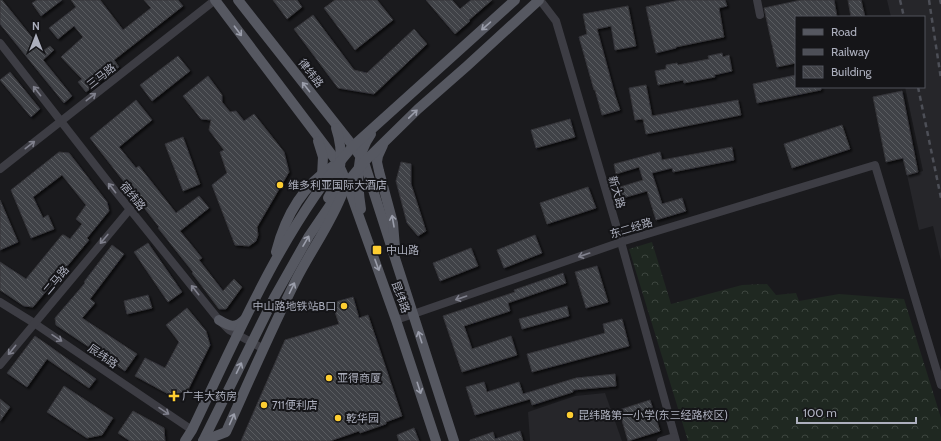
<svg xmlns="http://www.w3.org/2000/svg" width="941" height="441" viewBox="0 0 941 441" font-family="Cabin,'Noto Sans SC',sans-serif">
	<defs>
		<pattern id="forest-crowns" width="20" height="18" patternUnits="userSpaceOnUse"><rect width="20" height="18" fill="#1f2821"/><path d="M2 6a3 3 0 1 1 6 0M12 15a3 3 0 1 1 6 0" fill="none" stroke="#3d453f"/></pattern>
		<pattern id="building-back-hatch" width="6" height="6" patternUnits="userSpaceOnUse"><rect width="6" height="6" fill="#414247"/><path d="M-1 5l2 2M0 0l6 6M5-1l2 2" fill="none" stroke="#5a5b60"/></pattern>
		<filter id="shadow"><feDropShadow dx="2" dy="2" stdDeviation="1" flood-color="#0009"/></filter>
	</defs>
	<rect width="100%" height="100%" fill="#1a1a1d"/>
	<g fill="#26262a">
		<path d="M887 0H941V261L933 226 919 230 907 175 923 171 905 87H924V17H891Z"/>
		<path d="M605 393 622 441H530L528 412 575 396Z"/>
	</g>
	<path fill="url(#forest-crowns)" d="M652 242 671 304 742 285 767 284 776 295 796 293 799 301 839 294 904 299 941 418V441H688L629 249Z"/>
	<g fill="url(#building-back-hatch)" stroke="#343439" filter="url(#shadow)">
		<path d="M0 0H2L43 51 50 46 54 50 43 60 72 96 64 103 0 24Z"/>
		<path d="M37 0H62L41 16 32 3Z"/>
		<path d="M71 0H100L123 30 151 8 144 0H178L183 6 114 60 119 67 86 92 78 82 82 79 61 57 83 37 74 26 58 39 49 28 76 7Z"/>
		<path d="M273 0H297L302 7 287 19Z"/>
		<path d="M335 0H377L393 20 355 50 324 8Z"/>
		<path d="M426 0H452L460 9 471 0H492L469 20 470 21 455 34Z"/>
		<path d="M680 0H725L727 6 719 8 724 37 676 47V48L656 53 646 7Z"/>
		<path d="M801 0H834L837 17H796V63L777 67 764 8Z"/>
		<path d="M848 0H861L865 17H851Z"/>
		<path d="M628 6 636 46 615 50 611 26 597 29 615 95 620 110 602 115 595 90H594L579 37 587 34 583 14Z"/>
		<path d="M313 15 354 70 367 73 414 29 427 44 374 94 338 88 294 29Z"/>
		<path d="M722 53 723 57 729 55 732 71 714 75 715 77 684 83 683 80 658 85 655 71 666 69V65L677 63 678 65 709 59 708 56Z"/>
		<path d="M178 56 190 71 152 101 140 85Z"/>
		<path d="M10 72 40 109 31 117 0 80Z"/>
		<path d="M796 75V87H821V90L757 103 753 84Z"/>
		<path d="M208 76 222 95V102L230 112 236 111 244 121 254 114 284 152 289 172 257 227 258 235 256 241 249 246 235 245 212 185 227 173 220 152 224 150 209 130 211 120 201 119 183 96Z"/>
		<path d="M646 85 652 116 738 100 741 115 646 134 643 119 635 120 629 88Z"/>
		<path d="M902 91 918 172 907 175 903 158 886 162 873 97Z"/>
		<path d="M136 100 152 120 119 147 136 168 139 166 176 213 199 196 209 208 180 231 202 258 199 260 223 291 234 279 242 287 226 309H219L192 273 193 272 158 228 159 227 90 138Z"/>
		<path d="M570 119 575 137 536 148 531 130Z"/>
		<path d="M842 125 850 149 792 168 784 144Z"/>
		<path d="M183 137 200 184 183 191 165 144Z"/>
		<path d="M732 147 734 160 673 172 672 168 652 173 662 204 682 198 686 211 656 220 647 191 623 198 620 187 643 180 639 167 616 174 614 164 660 152 662 160Z"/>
		<path d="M59 152 69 153 107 202 109 211 87 238 89 240 33 307 24 306 0 290V262L26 279 62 235H64L70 239 82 224 76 219 86 205 62 175 33 197 43 218 48 215 54 229 31 238 11 190Z"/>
		<path d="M401 162 411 164V184L426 231 418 236 407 223 396 181Z"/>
		<path d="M588 187 596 208 547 224 540 203Z"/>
		<path d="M0 200 18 242 0 250Z"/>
		<path d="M535 235 542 253 504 268 497 250Z"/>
		<path d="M148 243 182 292 168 302 134 252Z"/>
		<path d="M112 245 124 254 90 299 95 303 82 318 137 354 125 371 56 325 55 318 85 283 84 282Z"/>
		<path d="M471 248 478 266 440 281 433 263Z"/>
		<path d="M597 266 608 302 586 308 575 272Z"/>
		<path d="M563 273 566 283 508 303 510 311 464 326 472 349 511 336 517 355 462 372 443 316 515 292 514 290Z"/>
		<path d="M148 295 152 308 127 314 124 301Z"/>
		<path d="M353 297 359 318 368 315 402 416 386 422V424L360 433 359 431 330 441H241L285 340 339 324 332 303Z"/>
		<path d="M567 306 569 316 522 329 519 319Z"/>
		<path d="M187 308 206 331 210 345 188 390 172 396 135 376 145 358 165 368 179 342 166 325Z"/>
		<path d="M622 319 629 346 532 372 527 354 605 333 603 324Z"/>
		<path d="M35 336 96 379 89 388 47 359 27 387 7 373Z"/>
		<path d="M615 374 616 386 573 390V392L532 405 530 399 475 415 466 387 484 382 487 392 519 382 523 394 576 378Z"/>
		<path d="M64 386 113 418 102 435 87 438 47 412Z"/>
		<path d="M0 399 10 407 0 421Z"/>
		<path d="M650 400 660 431 628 441 619 410Z"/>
		<path d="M133 411 164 428 165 441H130L118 433Z"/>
		<path d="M414 428 419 441H399L397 435Z"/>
		<path d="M520 431 523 441H470V440L493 432 495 439Z"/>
	</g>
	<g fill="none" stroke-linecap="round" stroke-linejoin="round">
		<g stroke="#3d3d44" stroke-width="8">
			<path d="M540 0 556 21 621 242 676 441"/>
			<path d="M757 0 760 15"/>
			<path d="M0 43 116 192 219 320 229 330 262 348"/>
			<path d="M0 169 215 0"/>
			<path d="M0 302 34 323 192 430"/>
			<path d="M396 320 621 242 875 165 941 385"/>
			<path d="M0 365 130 209"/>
			<path d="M661 441 674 437"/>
		</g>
		<g stroke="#565861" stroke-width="10">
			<path d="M215 0 338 163 347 183 396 320 436 441"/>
			<path d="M238 0 353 146 364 162 454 441"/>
			<path d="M318 141 323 157 322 176"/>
			<path d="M383 145 378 156 377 162 379 171 393 223 395 248"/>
			<path d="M328 198C342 176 344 152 336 128"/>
			<path d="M361 209C357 183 355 156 371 134"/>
			<path d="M276 252C285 217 302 186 333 166"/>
			<path d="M219 320C229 326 235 329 244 320"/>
			<path d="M185 441 192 430C239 332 282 229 353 146L515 0"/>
			<path d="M203 441 274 298 309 236 337 195 364 162 418 109 467 66 539 0"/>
			<path d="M203 441 226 432C249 381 271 330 296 280 311 250 331 224 343 192"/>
		</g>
		<g stroke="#4d4f57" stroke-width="2.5" stroke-dasharray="5 4" stroke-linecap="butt">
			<path d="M900 0 904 17"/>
			<path d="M929 0 941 79"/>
			<path d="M940 0 941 4"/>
			<path d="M918 87 941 198"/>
		</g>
	</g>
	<defs><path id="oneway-shaft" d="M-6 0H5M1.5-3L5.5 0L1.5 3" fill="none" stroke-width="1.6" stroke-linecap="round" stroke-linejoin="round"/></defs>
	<g stroke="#9b9eab">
		<use href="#oneway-shaft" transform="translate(486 26) rotate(139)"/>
		<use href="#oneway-shaft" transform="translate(238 31) rotate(53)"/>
		<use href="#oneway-shaft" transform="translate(306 87) rotate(-128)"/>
		<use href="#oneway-shaft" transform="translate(413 114) rotate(-44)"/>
		<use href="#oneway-shaft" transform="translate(393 221) rotate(-100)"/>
		<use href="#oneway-shaft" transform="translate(306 241) rotate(-60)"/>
		<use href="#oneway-shaft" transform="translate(377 265) rotate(70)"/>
		<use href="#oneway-shaft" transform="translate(292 288) rotate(-64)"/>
		<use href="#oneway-shaft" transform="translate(420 337) rotate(-108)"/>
		<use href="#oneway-shaft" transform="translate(239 368) rotate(-64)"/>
		<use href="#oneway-shaft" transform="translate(419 388) rotate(72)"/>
		<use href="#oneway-shaft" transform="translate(232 419) rotate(-66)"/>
	</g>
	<g stroke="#80818d">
		<use href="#oneway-shaft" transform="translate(37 91) rotate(-128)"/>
		<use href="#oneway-shaft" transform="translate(91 97) rotate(-38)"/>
		<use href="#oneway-shaft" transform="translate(30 145) rotate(-38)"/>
		<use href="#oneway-shaft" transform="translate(112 188) rotate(-128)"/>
		<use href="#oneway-shaft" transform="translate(104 239) rotate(130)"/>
		<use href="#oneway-shaft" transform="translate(584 255) rotate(161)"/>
		<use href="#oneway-shaft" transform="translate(195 290) rotate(-129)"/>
		<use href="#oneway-shaft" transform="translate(461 298) rotate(161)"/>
		<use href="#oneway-shaft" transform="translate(57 338) rotate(34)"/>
		<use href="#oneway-shaft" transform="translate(12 350) rotate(129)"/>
		<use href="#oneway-shaft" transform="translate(164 411) rotate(34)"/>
	</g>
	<g fill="#fece31" stroke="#151518" stroke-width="1.5">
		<circle cx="280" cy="185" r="4"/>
		<rect x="372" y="245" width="10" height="10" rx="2"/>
		<circle cx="344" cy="306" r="4"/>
		<circle cx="329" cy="378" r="4"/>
		<path d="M172 390h4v4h4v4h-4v4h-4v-4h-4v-4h4z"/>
		<circle cx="264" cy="405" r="4"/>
		<circle cx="570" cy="415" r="4"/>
		<circle cx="338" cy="418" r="4"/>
	</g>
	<g text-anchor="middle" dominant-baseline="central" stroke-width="4" stroke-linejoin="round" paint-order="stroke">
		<g font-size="11" fill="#acafbd" stroke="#151518">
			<text transform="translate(311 73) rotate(52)">律纬路</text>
			<text transform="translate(101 76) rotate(-38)">三马路</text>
			<text transform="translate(617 192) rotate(74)">新大路</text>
			<text transform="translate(133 196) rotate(51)">宿纬路</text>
			<text transform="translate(631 228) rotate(-17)">东二经路</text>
			<text transform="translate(56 280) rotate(-50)">二马路</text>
			<text transform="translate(401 297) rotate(70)">昆纬路</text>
			<text transform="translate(103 356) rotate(34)">辰纬路</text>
		</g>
		<g font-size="11" fill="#acafbd" stroke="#151518" text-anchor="start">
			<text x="288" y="185">维多利亚国际大酒店</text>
			<text x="386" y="250">中山路</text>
			<text x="336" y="306" text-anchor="end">中山路地铁站B口</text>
			<text x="337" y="378">亚得商厦</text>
			<text x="182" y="396">广丰大药房</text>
			<text x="272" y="405">711便利店</text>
			<text x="578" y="415">昆纬路第一小学(东三经路校区)</text>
			<text x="346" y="418">乾华园</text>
		</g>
	</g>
	<rect x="795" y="16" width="130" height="72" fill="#151518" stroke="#51535a"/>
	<rect x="803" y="29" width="20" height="6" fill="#565861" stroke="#51535a"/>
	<text x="831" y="36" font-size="12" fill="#acafbd">Road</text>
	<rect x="803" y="49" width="20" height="6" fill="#4d4f57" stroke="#51535a"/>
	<text x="831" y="56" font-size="12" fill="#acafbd">Railway</text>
	<rect x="803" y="66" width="20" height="12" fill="url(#building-back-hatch)" stroke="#51535a"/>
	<text x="831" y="76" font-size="12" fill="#acafbd">Building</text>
	<g transform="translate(36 36)" stroke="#151518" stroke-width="3" paint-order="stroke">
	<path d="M0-3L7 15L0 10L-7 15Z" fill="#acafbd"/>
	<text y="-6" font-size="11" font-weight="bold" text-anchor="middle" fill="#acafbd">N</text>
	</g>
	<path d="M797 417v6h119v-6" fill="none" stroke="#acafbd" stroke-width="2"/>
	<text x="803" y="417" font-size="12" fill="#acafbd" stroke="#151518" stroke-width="3" paint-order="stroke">100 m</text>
</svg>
